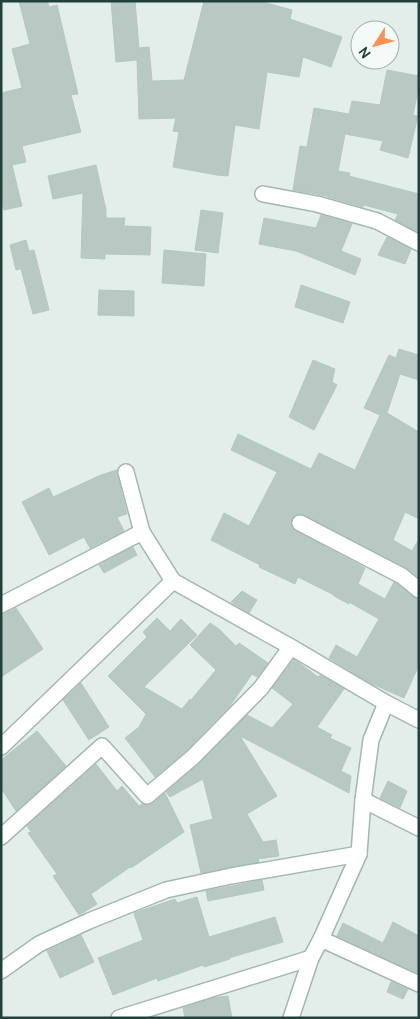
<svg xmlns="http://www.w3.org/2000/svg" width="420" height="1019" viewBox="0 0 420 1019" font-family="Cabin,sans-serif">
	<rect width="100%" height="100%" fill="#e3eeea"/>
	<g fill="#b8c9c4" stroke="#b4c8c2">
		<path d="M19 1H47L49 7 57 5 78 94 71 95 81 132 22 146 26 162 12 165 22 206 4 210 1 200V93L22 88 12 49 30 44Z"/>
		<path d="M111 1H135L139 48 149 47 152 81 184 80 204 1H259L292 10 290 19 342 37 331 67 303 57 299 77 267 72 259 129 235 125 228 176 217 175 173 167 179 132 173 131 176 118 139 119 137 60 116 62Z"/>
		<path d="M387 70 419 76V85L413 115 418 116 408 158 380 150 383 141 345 134 338 171 350 173 349 176 419 194V227L417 232 395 220 398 214 364 205 363 207 328 197V196L293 190 300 146 307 147 314 108 349 114 352 101 380 105Z"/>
		<path d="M96 165 106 210V218H125L124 226 151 227 150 255 105 254V259L81 258 83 193 53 199 48 176Z"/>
		<path d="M201 210 223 213 218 253 195 250Z"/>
		<path d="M321 215 352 224 341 251 361 259 355 275 296 251 259 244 264 218 316 228Z"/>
		<path d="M387 237 411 249 405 264 378 255Z"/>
		<path d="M26 240 29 251 34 250 49 310 33 314 21 269 16 270 10 245Z"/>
		<path d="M164 250 206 254 204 286 162 283Z"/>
		<path d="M301 285 350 302 343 323 295 307Z"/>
		<path d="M99 290 134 291V316L98 315Z"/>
		<path d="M399 349 419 355V380L400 374 387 413 419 432V519L405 512 393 540 412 551 419 539V578L406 568 304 515 300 514 295 515 292 518 291 523 292 528 296 531 365 568 358 584 385 599 394 582 413 597 419 599V665L404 698 368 682 329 658 336 645 357 657 379 619 349 602V604L334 596V595L298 577 295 584 259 567 260 565 211 540 224 513 249 526 277 472 231 450 238 434 311 469 319 453 355 470 380 415 364 408 389 355 396 358Z"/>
		<path d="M313 360 335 369 332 382 337 385 314 430 289 417Z"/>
		<path d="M117 470V474L127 514 117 517 124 531 90 548 84 537 49 555 22 502 49 488 53 497 101 475Z"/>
		<path d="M133 547 137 555 104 573 99 565Z"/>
		<path d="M242 591 257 600 249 613 231 602Z"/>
		<path d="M16 608 43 649 1 677V616Z"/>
		<path d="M157 618 170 631 181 619 197 635 144 687 182 709 190 699 191 700 216 670 190 645 210 623 219 629 236 646 239 643 268 663 257 677 252 674 230 706 187 750 155 777 125 738 139 727 146 714 108 676 147 637 143 632Z"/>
		<path d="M294 659 318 677 320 675 344 689 317 727 332 735 330 738 351 748 341 771 351 776 349 793 240 736 277 796 247 814 263 842 276 840 279 856 258 859 259 862 201 873 190 825 213 819 203 779 170 797 166 792 199 764 247 715 272 728 293 704 272 688Z"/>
		<path d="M81 683 109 727 89 740 63 700Z"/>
		<path d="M37 731 66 766 16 811 1 788V760Z"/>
		<path d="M96 764 117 791 122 786 139 806 142 804 148 805 153 803 165 793 184 832 131 868 130 867 91 894 97 904 79 915 53 876 57 874 28 833 31 832 27 826Z"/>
		<path d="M388 781 407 791 400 808 380 798Z"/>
		<path d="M262 880 264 890 208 901 206 891Z"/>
		<path d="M197 897 209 937 275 917 283 942 229 958 230 959 204 967 203 965 158 981 157 978 113 995 98 958 143 940 134 913 175 899 177 903Z"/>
		<path d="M393 922 419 936V969L417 973 337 936 343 923 383 943Z"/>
		<path d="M81 935 94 962 60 978 47 951Z"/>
		<path d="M391 982 408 989 403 999 387 992Z"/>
		<path d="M228 996 232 1018H185L183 1008 213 998Z"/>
	</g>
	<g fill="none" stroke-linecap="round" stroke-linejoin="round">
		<g stroke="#a5b7b2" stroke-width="18">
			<g id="minor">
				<path d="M263 194 317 204 377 221 419 243"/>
				<path d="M126 472 142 532 173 581 291 647 386 703 419 720"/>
				<path d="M300 523 402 576 419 590"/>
				<path d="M1 605 142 532"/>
				<path d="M1 747 173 581"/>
				<path d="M363 800 419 828"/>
				<path d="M1 837 102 746 147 796 193 757 261 688 291 647"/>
				<path d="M321 939 419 984"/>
				<path d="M1 971 39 944 89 921 166 890 231 876 359 854"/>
				<path d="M119 1018 311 958"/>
				<path d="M291 1018 311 958 321 939 359 854 363 800 371 740 386 703"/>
			</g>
		</g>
		<use href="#minor" stroke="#fff" stroke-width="15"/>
	</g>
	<rect width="420" height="1019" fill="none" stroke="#21413c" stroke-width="5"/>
	<g transform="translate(375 45) rotate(234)"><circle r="24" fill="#f4faf8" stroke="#a0b0ad"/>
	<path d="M0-4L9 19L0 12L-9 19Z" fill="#fd9052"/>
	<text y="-8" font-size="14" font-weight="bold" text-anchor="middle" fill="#21413c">N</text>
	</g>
</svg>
